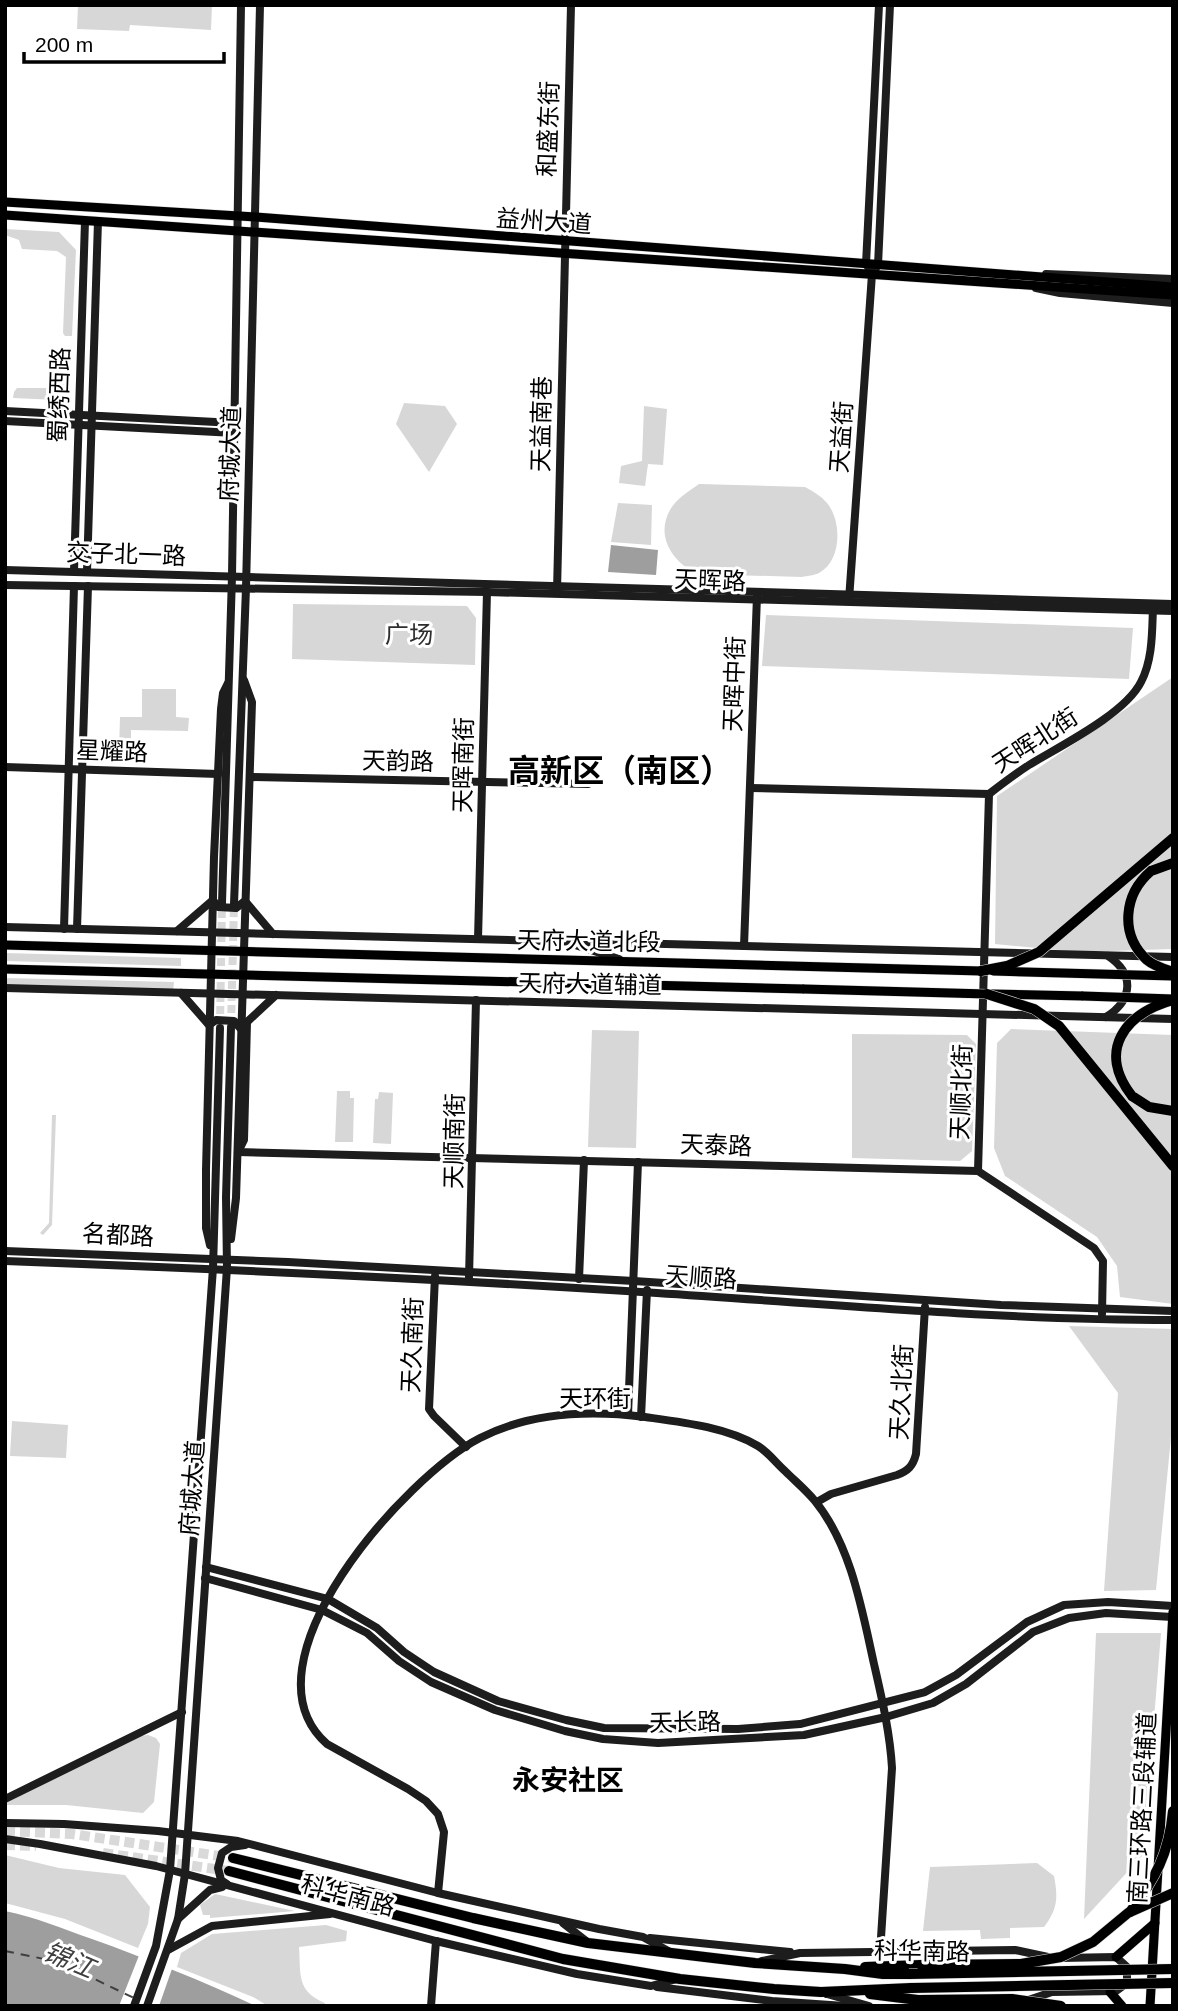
<svg xmlns="http://www.w3.org/2000/svg" width="1178" height="2011" viewBox="0 0 1178 2011" font-family="Helvetica,'Noto Sans SC',sans-serif">
	<rect width="100%" height="100%" fill="#fff"/>
	<g fill="#d7d7d7">
		<path d="M78 5H212L211 30 130 25 129 31 77 29Z"/>
		<path d="M5 229 59 232 76 250 72 336H65L63 333 66 257 57 251 22 249 19 240 5 235Z"/>
		<path d="M62 374 71 375V389L58 400 13 398 14 392 17 388H54L60 382Z"/>
		<path d="M404 403 445 406 457 424 429 472 396 424Z"/>
		<path d="M644 406 667 409 663 465 648 464 645 486 619 483 621 466 642 461Z"/>
		<path d="M699 484 805 487C813 491 821 496 827 503 842 521 842 561 819 573 815 575 807 576 802 577L697 574C673 562 655 537 670 510 676 499 689 491 699 484Z"/>
		<path d="M618 503 652 505 651 545 611 542Z"/>
		<path d="M293 604 467 606 476 618 475 665 292 659Z"/>
		<path d="M766 615 1133 628 1129 679 762 666Z"/>
		<path d="M1173 677V949L1080 952 995 944 997 796Z"/>
		<path d="M142 689H176V717L189 718 188 731 131 730V752L119 751 120 717H142Z"/>
		<path d="M5 953 181 958V966L5 961Z"/>
		<path d="M5 978 174 982 173 991 5 987Z"/>
		<path d="M1011 1029 1173 1035V1304L1120 1297 1117 1266 1097 1237 1005 1176 994 1148 997 1043Z"/>
		<path d="M592 1030 639 1031 636 1148 588 1147Z"/>
		<path d="M852 1034 967 1035 976 1044 972 1151 960 1161 852 1158Z"/>
		<path d="M337 1091H350V1098H354L353 1142H335Z"/>
		<path d="M379 1092 393 1093 391 1144 373 1143 375 1099H378Z"/>
		<path d="M52 1115H56L52 1225 43 1235 40 1233 49 1223Z"/>
		<path d="M1069 1326 1173 1329V1417L1156 1590 1104 1591 1118 1393Z"/>
		<path d="M12 1421 68 1425 66 1458 10 1456Z"/>
		<path d="M1096 1633H1161L1143 1855 1084 1919Z"/>
		<path d="M148 1735 156 1738 160 1744 154 1802 143 1813 66 1805H5V1802L140 1736Z"/>
		<path d="M5 1855 59 1868 125 1875 150 1907 148 1924 138 1948 65 1919 5 1903Z"/>
		<path d="M1037 1863 1054 1876C1058 1897 1058 1909 1044 1927L1010 1928V1938L981 1939 980 1930 923 1931 930 1867Z"/>
		<path d="M215 1894 295 1911 210 1918V1915H203L200 1905Z"/>
		<path d="M326 1925 347 1931 346 1941 299 1947C301 1974 296 1991 325 2003V2006H268L253 1997 177 1967 181 1953 212 1934Z"/>
	</g>
	<g fill="#9e9e9e">
		<path d="M611 545 658 550 656 575 608 572Z"/>
		<path d="M5 1911C35 1917 63 1929 92 1939 148 1959 202 1981 256 2006H5Z"/>
	</g>
	<path fill="#fff" d="M140 1953 173 1966 159 2006H119Z"/>
	<g fill="none" stroke-linecap="round" stroke-linejoin="round">
		<path stroke="#3f3f3f" stroke-width="2" stroke-dasharray="9 7" stroke-linecap="butt" d="M5 1951 59 1962 134 1998"/>
		<g stroke="#d9d9d9" stroke-width="8" stroke-dasharray="8 4" stroke-linecap="butt">
			<path d="M231 1025 234 904"/>
			<path d="M220 1026 222 903"/>
		</g>
		<g stroke="#d9d9d9" stroke-width="10" stroke-dasharray="10 5" stroke-linecap="butt">
			<path d="M5 1831 72 1834 233 1858"/>
			<path d="M5 1845 36 1846"/>
			<path d="M103 1853 229 1871"/>
		</g>
		<g stroke="#dbdbdb" stroke-width="10">
			<g id="primary">
				<path d="M5 202 256 217 1173 287"/>
				<path d="M5 215 1173 295"/>
				<path d="M5 945 981 971"/>
				<path d="M5 969 804 989"/>
				<path d="M992 994 1083 996"/>
				<path d="M1116 1957 1155 1923"/>
				<path d="M1110 1992 1122 2006"/>
				<path d="M1150 2006 1173 1612"/>
			</g>
		</g>
		<g stroke="#dbdbdb" stroke-width="11">
			<g id="highway">
				<path d="M1151 871 1173 863"/>
				<path d="M1132 1096 1149 1107 1173 1111"/>
				<path d="M233 1858 473 1918 588 1943 755 1963 845 1969 883 1974H909"/>
				<path d="M229 1871 563 1959 680 1979 774 1989 821 1992 911 1988"/>
				<path d="M865 1967 921 1965"/>
				<path d="M870 1994 918 2000"/>
			</g>
		</g>
		<g stroke="#1d1d1d" stroke-width="8">
			<path d="M868 267 866 264 879 5"/>
			<path d="M1046 274 1173 279"/>
			<path d="M1036 288 1060 293 1173 303"/>
			<path d="M5 411 235 423"/>
			<path d="M5 421 235 433"/>
			<path d="M5 570 1173 604"/>
			<path d="M74 571 85 221"/>
			<path d="M87 571 98 221"/>
			<path d="M5 585 487 592 1173 611"/>
			<path d="M557 591 571 5"/>
			<path d="M849 600 872 274 878 265 890 5"/>
			<path d="M5 767 218 774"/>
			<path d="M250 777 588 784"/>
			<path d="M750 788 989 794"/>
			<path d="M989 794C1002 784 1015 774 1029 765 1060 746 1125 714 1141 682 1153 659 1152 631 1153 607"/>
			<path d="M222 903 232 576 241 5"/>
			<path d="M234 904 246 588 260 5"/>
			<path d="M5 927 1173 957"/>
			<path d="M64 929 74 586"/>
			<path d="M77 929 88 586"/>
			<path d="M177 931 213 900 218 907 236 908 245 901 273 934"/>
			<path d="M478 939 487 592"/>
			<path d="M575 945 619 959"/>
			<path d="M744 946 757 596"/>
			<path d="M5 988 1173 1019"/>
			<path d="M181 993 209 1025 216 1020 234 1021 241 1029"/>
			<path d="M276 995 247 1022 244 1140 238 1152 978 1171 1094 1248 1103 1261 1102 1314"/>
			<path d="M1106 1017C1133 1000 1135 974 1108 956"/>
			<path d="M978 1171 989 794"/>
			<path d="M231 1239 236 1198 252 702 244 680"/>
			<path d="M210 1245 206 1228V1170L214 857 221 709 223 693 228 683"/>
			<path d="M5 1251 288 1262 634 1281 1001 1305 1173 1311"/>
			<path d="M5 1261C223 1269 440 1279 657 1293 828 1304 1000 1320 1173 1320"/>
			<path d="M435 1276 429 1409 434 1416 466 1447"/>
			<path d="M469 1277 476 1000"/>
			<path d="M579 1279 584 1160"/>
			<path d="M628 1415 638 1162"/>
			<path d="M641 1417 647 1290"/>
			<path d="M817 1502 831 1494 897 1475C908 1471 913 1466 916 1454L925 1307"/>
			<path d="M206 1567 328 1599 377 1628 404 1652 434 1672 498 1701 566 1720 604 1728 738 1729 800 1724 925 1692 956 1675 1027 1622 1064 1605 1108 1602 1173 1606"/>
			<path d="M205 1578 322 1610 367 1633 399 1661 431 1682 495 1710 565 1731 603 1739 658 1743 804 1735 886 1717 933 1703 966 1684 1033 1632 1069 1618 1106 1613 1172 1617"/>
			<path d="M5 1799 182 1712"/>
			<path d="M5 1823 64 1824 158 1831 238 1841 438 1893 599 1929 643 1937 670 1952"/>
			<path d="M5 1839 40 1844 156 1866 436 1941 577 1974 651 1986 677 1979"/>
			<path d="M227 1884 221 1880 218 1868 222 1853 231 1847 245 1845"/>
			<path d="M438 1893 444 1832 438 1814 426 1801 408 1789 327 1744C236 1664 406 1476 480 1438 531 1412 590 1410 645 1417 681 1422 726 1427 758 1446 768 1452 776 1463 785 1471 795 1481 806 1490 815 1501 851 1545 862 1610 874 1664 882 1699 890 1733 892 1768L880 1953"/>
			<path d="M178 1919 210 1890 222 1887"/>
			<path d="M563 1923 586 1941"/>
			<path d="M650 1938 790 1952"/>
			<path d="M168 1950 212 1926 330 1914"/>
			<path d="M762 1961 800 1953 1015 1950 1048 1957"/>
			<path d="M657 1987 772 2001 845 2006"/>
			<path d="M827 1994 869 2006"/>
			<path d="M134 2006 156 1946 170 1870 213 1268 220 1028"/>
			<path d="M147 2006 178 1919 185 1874 227 1268 226 1197 231 1027"/>
			<path d="M431 2006 436 1941"/>
			<path d="M976 2006 1014 2005 1052 1992 1116 1991 1127 1983V1967L1116 1957 1061 1958"/>
		</g>
		<use href="#primary" stroke="#000" stroke-width="9"/>
		<use href="#highway" stroke="#000" stroke-width="10"/>
		<g stroke="#dbdbdb" stroke-width="10" stroke-linecap="butt">
			<g id="primary-bridge">
				<path d="M993 971 1173 976"/>
				<path d="M804 989 987 994"/>
				<path d="M1083 996 1173 999"/>
			</g>
		</g>
		<g stroke="#dbdbdb" stroke-width="11" stroke-linecap="butt">
			<g id="highway-bridge">
				<path d="M1151 871C1124 894 1119 934 1147 960 1154 966 1164 969 1173 972"/>
				<path d="M981 971 1007 966 1039 952 1173 838"/>
				<path d="M987 994 1034 1009 1059 1026 1173 1166"/>
				<path d="M1132 1096C1097 1051 1124 1014 1173 1000"/>
				<path d="M1130 1912C1155 1879 1169 1854 1173 1811"/>
				<path d="M921 1965 1021 1964 1061 1957 1093 1942 1128 1913 1173 1893"/>
				<path d="M909 1974 1173 1969"/>
				<path d="M911 1988 1173 1983"/>
				<path d="M918 2000 1012 1999 1061 2006"/>
			</g>
		</g>
		<use href="#primary-bridge" stroke="#000" stroke-width="9"/>
		<use href="#highway-bridge" stroke="#000" stroke-width="10"/>
	</g>
	<g text-anchor="middle" dominant-baseline="central" stroke-width="6" stroke-linejoin="round" paint-order="stroke">
		<g font-size="24" fill="#000" stroke="#fff">
			<text transform="translate(548 129) rotate(-88)">和盛东街</text>
			<text transform="translate(544 221) rotate(4)">益州大道</text>
			<text transform="translate(59 395) rotate(-88)">蜀绣西路</text>
			<text transform="translate(541 424) rotate(-89)">天益南巷</text>
			<text transform="translate(841 437) rotate(-86)">天益街</text>
			<text transform="translate(230 454) rotate(-88)">府城大道</text>
			<text transform="translate(126 554) rotate(2)">交子北一路</text>
			<text transform="translate(710 580) rotate(2)">天晖路</text>
			<text transform="translate(734 684) rotate(-88)">天晖中街</text>
			<text transform="translate(1035 740) rotate(-33)">天晖北街</text>
			<text transform="translate(112 751) rotate(2)">星耀路</text>
			<text transform="translate(398 761) rotate(1)">天韵路</text>
			<text transform="translate(463 765) rotate(-89)">天晖南街</text>
			<text transform="translate(589 941) rotate(1)">天府大道北段</text>
			<text transform="translate(590 984) rotate(1)">天府大道辅道</text>
			<text transform="translate(961 1092) rotate(-88)">天顺北街</text>
			<text transform="translate(454 1141) rotate(-89)">天顺南街</text>
			<text transform="translate(716 1145) rotate(2)">天泰路</text>
			<text transform="translate(118 1235) rotate(3)">名都路</text>
			<text transform="translate(701 1277) rotate(4)">天顺路</text>
			<text transform="translate(412 1345) rotate(-88)">天久南街</text>
			<text transform="translate(901 1392) rotate(-87)">天久北街</text>
			<text x="595" y="1398">天环街</text>
			<text transform="translate(192 1488) rotate(-86)">府城大道</text>
			<text transform="translate(685 1722) rotate(-1)">天长路</text>
			<text transform="translate(1142 1808) rotate(-87)">南三环路三段辅道</text>
			<text transform="translate(348 1895) rotate(15)">科华南路</text>
			<text transform="translate(922 1951) rotate(1)">科华南路</text>
		</g>
		<g font-size="24" fill="#2e2e2e" stroke="#fff">
			<text x="409" y="634">广场</text>
		</g>
		<g font-size="26" font-style="italic" fill="#3f3f3f" stroke="#fff">
			<text transform="translate(69 1960) rotate(23)">锦江</text>
		</g>
		<g font-size="28" font-weight="bold" fill="#000" stroke="#fff">
			<text x="568" y="1780">永安社区</text>
		</g>
		<g font-size="32" font-weight="bold" fill="#000" stroke="#fff">
			<text x="620" y="771">高新区（南区）</text>
		</g>
	</g>
	<rect width="1178" height="2011" fill="none" stroke="#000000" stroke-width="14"/>
	<path d="M24 52v10h200v-10" fill="none" stroke="#000000" stroke-width="3.5"/>
	<text x="35" y="52" font-size="21" fill="#000000" stroke="#ffffff" stroke-width="5" paint-order="stroke">200 m</text>
</svg>
